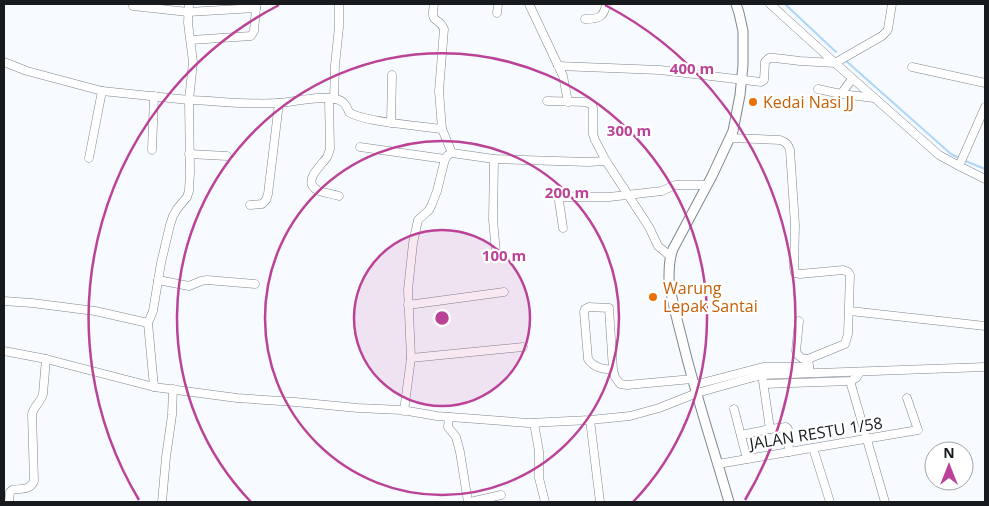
<svg xmlns="http://www.w3.org/2000/svg" width="989" height="506" viewBox="0 0 989 506" font-family="'Open Sans',sans-serif">
	<rect width="100%" height="100%" fill="#f7fafe"/>
	<g fill="none" stroke-linecap="round" stroke-linejoin="round">
		<g stroke="#add7f8" stroke-width="2">
			<path d="M785 4 836 52"/>
			<path d="M845 60 951 154 959 158"/>
			<path d="M963 160 985 169"/>
		</g>
		<g stroke="#7e868e" stroke-width="9">
			<g id="minor">
				<path d="M434 4C430 26 438 15 444 29L439 91 442 129"/>
				<path d="M529 4 563 76 568 102"/>
				<path d="M770 4 835 63 939 155 959 166 985 179"/>
				<path d="M133 6 188 12 256 8V4"/>
				<path d="M497 13 498 4"/>
				<path d="M585 19C598 19 604 18 606 4"/>
				<path d="M191 40 251 36 254 31 256 8"/>
				<path d="M4 62 27 71 102 91 189 100 193 62 188 23 189 4"/>
				<path d="M558 66 660 70 761 82 764 80 765 62 769 58H775L800 61 835 63 882 36 887 31 888 29 892 4"/>
				<path d="M912 67 985 83"/>
				<path d="M818 89 841 94 874 98"/>
				<path d="M841 94 852 79"/>
				<path d="M329 99 330 149C329 152 328 155 327 157 322 165 300 182 319 191 325 193 332 194 339 196"/>
				<path d="M334 99 335 65 339 27V4"/>
				<path d="M547 101 586 102 592 105 593 108V134L595 140 606 161 649 227 658 246 670 256"/>
				<path d="M391 123 392 75"/>
				<path d="M731 138 780 140C786 142 788 144 790 150L795 225 794 268 795 273 800 274 843 270 848 272 850 275 848 334 845 344 808 359 810 373"/>
				<path d="M360 147 445 159"/>
				<path d="M152 150 154 96"/>
				<path d="M189 154 227 156"/>
				<path d="M89 158 102 91"/>
				<path d="M494 159 493 220 496 252"/>
				<path d="M959 166 985 107"/>
				<path d="M250 205 262 204 266 200 268 194 279 103"/>
				<path d="M563 228 559 201 560 198 563 197H609L662 191 675 185H707"/>
				<path d="M158 280 189 286 201 281 207 280 255 284"/>
				<path d="M4 301 32 303 95 311 148 323"/>
				<path d="M408 305 504 292"/>
				<path d="M850 311 985 326"/>
				<path d="M799 321 796 351 798 355 803 359H808"/>
				<path d="M4 351 46 359 154 387 237 398 295 402 358 408 402 410 437 416 529 423 590 420 630 416 659 408 697 393 754 377 762 375 985 367"/>
				<path d="M411 358 523 347"/>
				<path d="M613 370C603 369 594 368 588 359L584 312 585 309 589 307 609 308 613 370 615 377 620 384 627 385 692 379"/>
				<path d="M763 381 770 429"/>
				<path d="M850 381 885 502"/>
				<path d="M764 384 850 381 856 378 860 372"/>
				<path d="M694 385 763 367H809"/>
				<path d="M154 387 148 323 153 311 161 263 170 225 173 216 177 209 187 197 189 191 190 172 189 100C219 101 249 105 278 103 296 102 319 95 336 99 344 101 346 105 349 112 362 122 422 126 442 129L452 153 494 159 588 162 606 161"/>
				<path d="M734 409 747 459"/>
				<path d="M404 411 411 358 408 290 413 243 418 220 429 210 432 204 437 191 445 159 448 155 452 153"/>
				<path d="M449 417 448 427 456 437 460 452 468 502"/>
				<path d="M590 420 600 502"/>
				<path d="M534 423 539 451V478L545 502"/>
				<path d="M741 435 770 429 786 427 788 429 789 452"/>
				<path d="M813 448 830 502"/>
				<path d="M718 464 918 430 907 398"/>
				<path d="M9 502 10 492 12 490C21 488 30 491 34 481L32 414C34 406 41 402 43 394L46 359"/>
				<path d="M162 502 166 457 172 415 173 389"/>
				<path d="M470 502 501 495"/>
			</g>
		</g>
		<g stroke="#7e868e" stroke-width="11">
			<path id="major" d="M729 502C714 450 697 399 684 347 679 326 671 300 669 279 669 269 669 259 673 249L712 176 733 131 740 95 743 65V31L739 13 736 4"/>
		</g>
		<use href="#minor" stroke="#fff" stroke-width="8"/>
		<use href="#major" stroke="#fff" stroke-width="9"/>
	</g>
	<circle cx="442" cy="318" r="88" fill="#bb4397" fill-opacity=".12"/>
	<g fill="none" stroke="#bb4397" stroke-width="2.5">
		<circle cx="442" cy="318" r="88"/>
		<circle cx="442" cy="318" r="177"/>
		<path d="M251 502A265 265 0 1 1 633 502"/>
		<path d="M139 500A353 353 0 0 1 279 5M605 5A353 353 0 0 1 745 500"/>
	</g>
	<g fill="#e8710a" stroke="#fff" stroke-width="2">
		<circle cx="753" cy="102" r="5"/>
		<circle cx="653" cy="297" r="5"/>
	</g>
	<g text-anchor="middle" dominant-baseline="central" stroke-width="4.5" stroke-linejoin="round" paint-order="stroke">
		<g font-size="16" fill="#c56008" stroke="#fff" text-anchor="start">
			<text x="763" y="102">Kedai Nasi JJ</text>
			<text x="663" y="288">Warung<tspan x="663" dy="18">Lepak Santai</tspan></text>
		</g>
		<g font-size="16" fill="#181b1e" stroke="#fff">
			<text transform="translate(816 433) rotate(-9)">JALAN RESTU 1/58</text>
		</g>
	</g>
	<circle cx="442" cy="318" r="8" fill="#bb4397" stroke="#fff" stroke-width="2.5"/>
	<g font-size="15" text-anchor="middle" font-weight="bold" fill="#bb4397" stroke="#fff" stroke-width="4.5" stroke-linejoin="round" paint-order="stroke">
		<text x="692" y="74">400 m</text>
		<text x="629" y="136">300 m</text>
		<text x="567" y="198">200 m</text>
		<text x="504" y="261">100 m</text>
	</g>
	<rect width="989" height="506" fill="none" stroke="#181b1e" stroke-width="10"/>
	<g transform="translate(949 466)"><circle r="24" fill="#ffffff" stroke="#a3a4a5"/>
	<path d="M0-4L9 19L0 12L-9 19Z" fill="#bb4397"/>
	<text y="-8" font-size="14" font-weight="bold" text-anchor="middle" fill="#181b1e">N</text>
	</g>
</svg>
